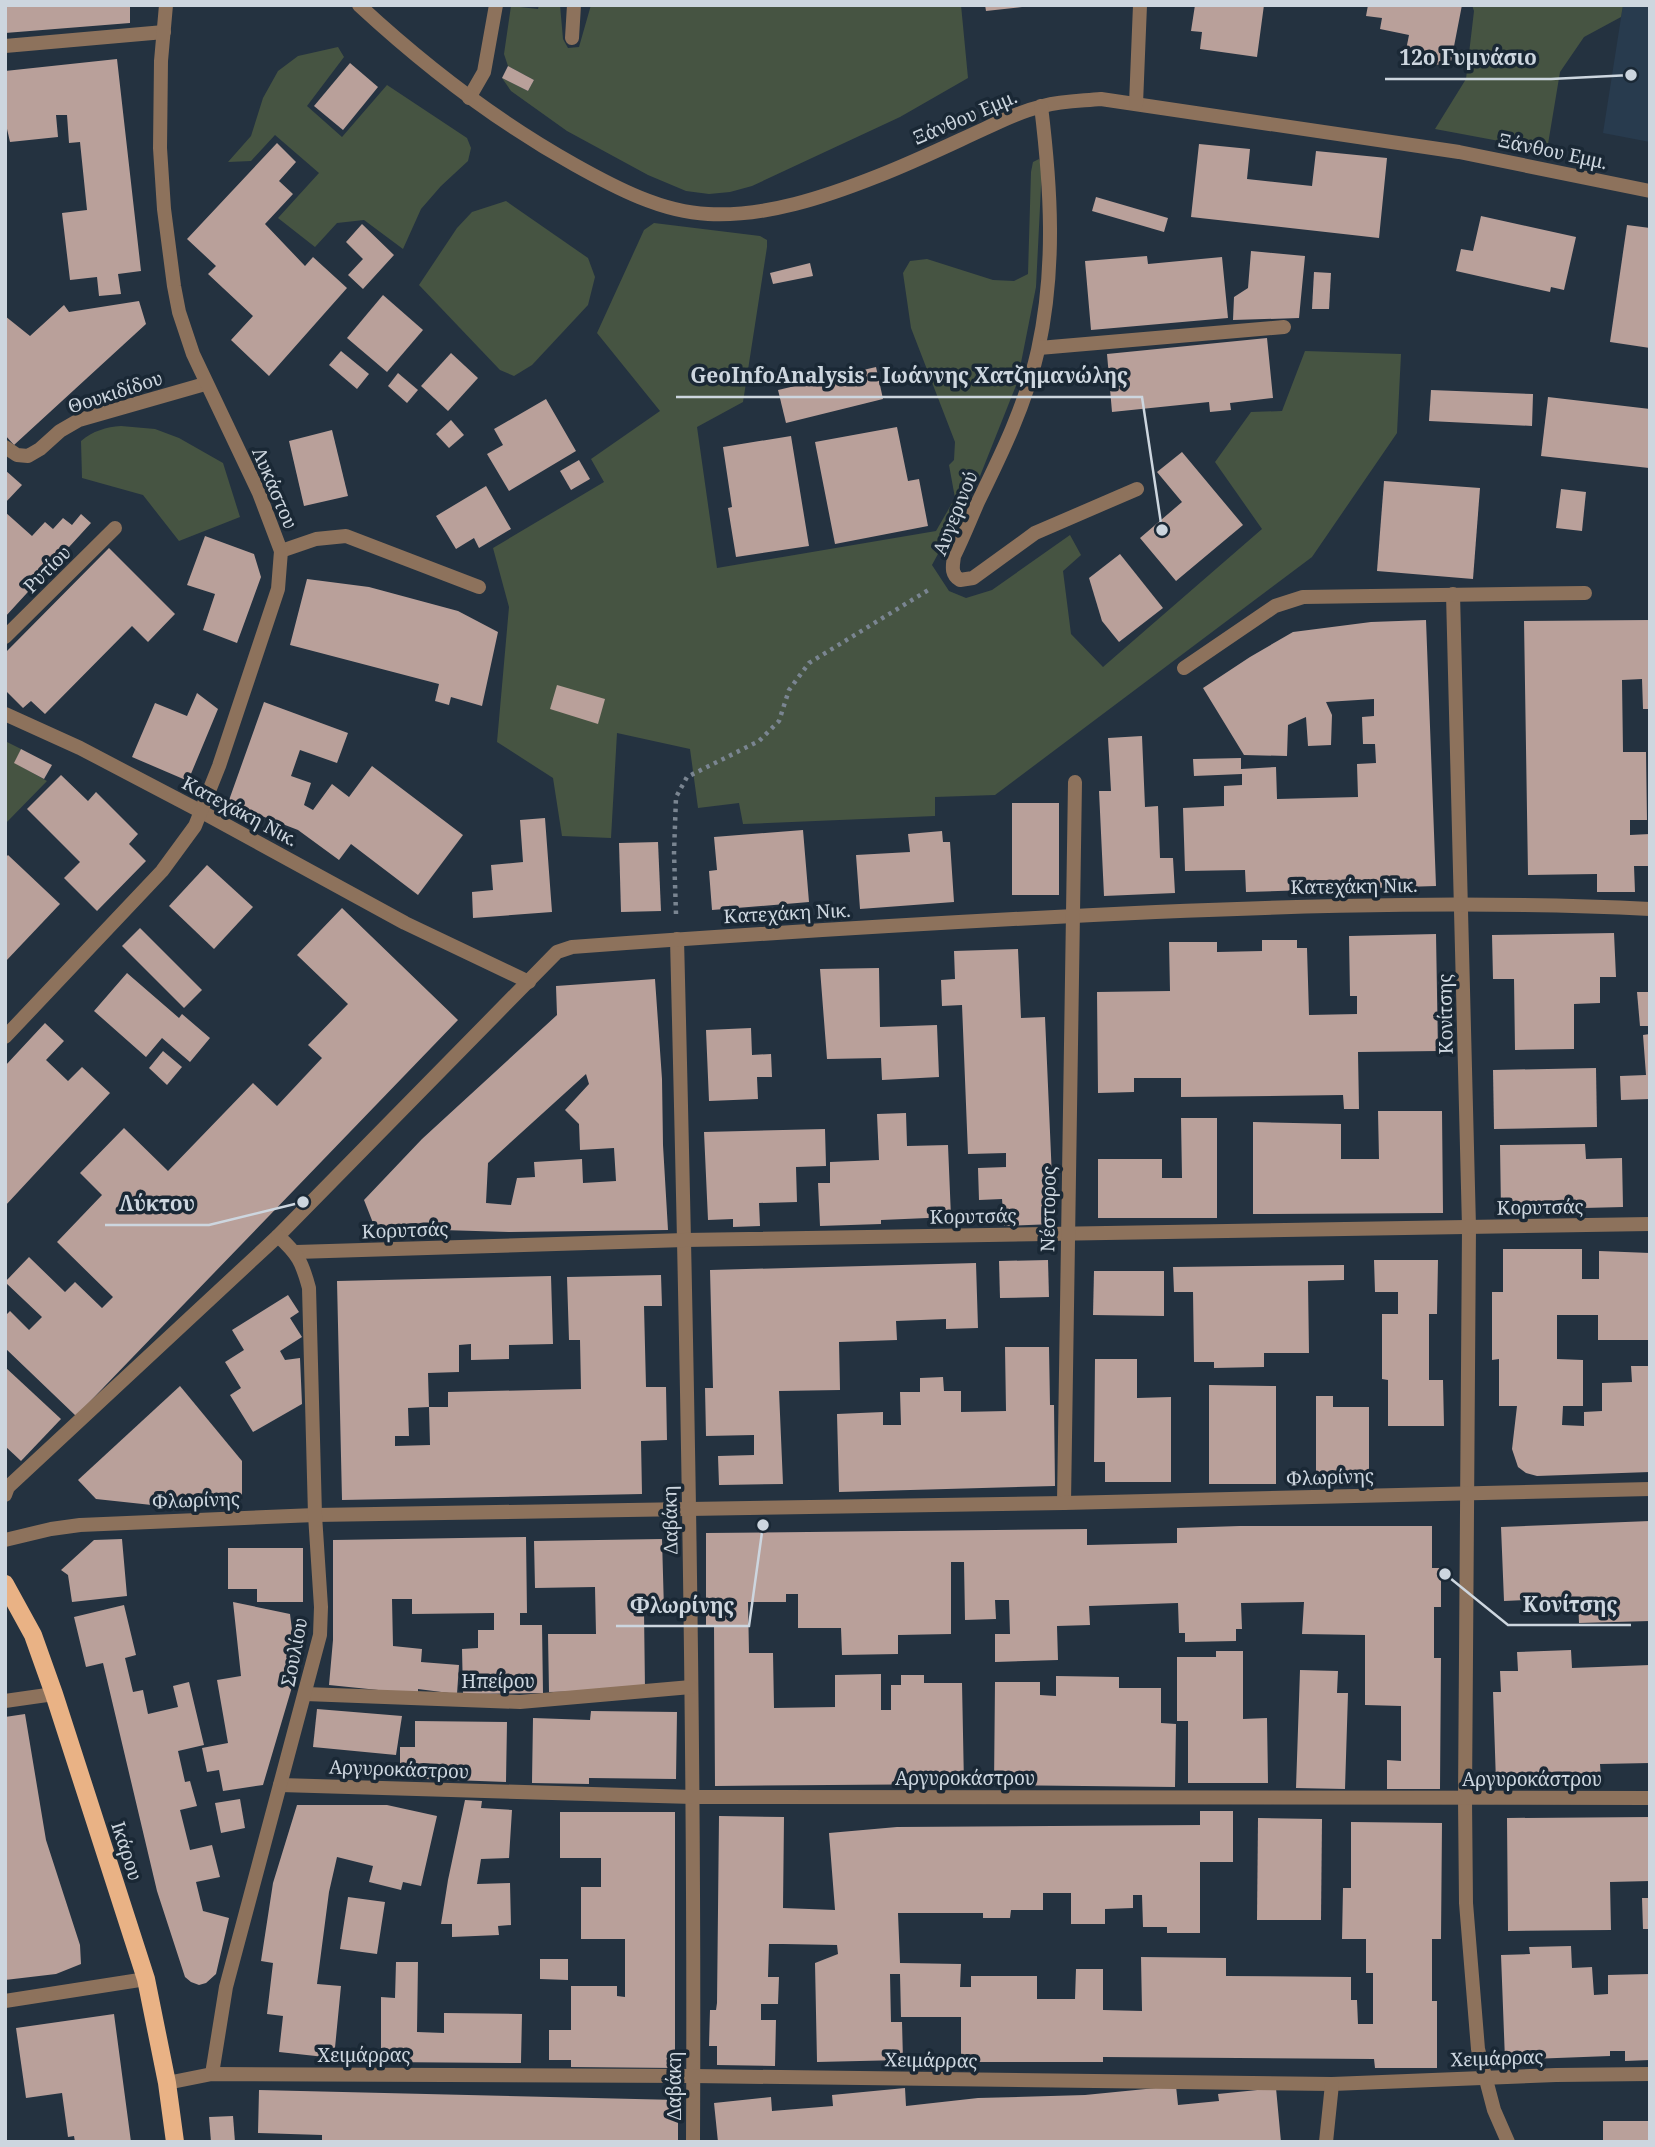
<svg xmlns="http://www.w3.org/2000/svg" width="1655" height="2147" viewBox="0 0 1655 2147" font-family="'Noto Serif',serif">
	<rect width="100%" height="100%" fill="#243240"/>
	<path fill="#283b4e" d="M1623 5H1650V142L1603 133Z"/>
	<g fill="#465442">
		<path d="M539 5H560L563 39 568 48 579 47 591 5H961L968 78 900 117 752 186 730 192 709 194 686 191 648 175 567 131 511 91 502 78 528 91 534 80 508 66 504 54 511 6 538 9Z"/>
		<path d="M1472 5H1623L1621 17 1584 37 1560 72 1547 150 1435 129 1466 79 1474 11Z"/>
		<path d="M338 47 344 57 307 106 342 137 387 85 467 138 471 148 468 161 441 186 421 209 403 249 364 220 337 223 315 247 278 218 319 173 275 135 251 161 228 162 251 136 263 98 278 71 298 56Z"/>
		<path d="M1039 159 1042 167 1036 287 1017 383 980 476 932 565 949 591 966 598 992 590 1070 535 1081 555 1063 571 1071 634 1103 667 1262 529 1215 462 1251 412 1282 411 1305 351 1401 354 1397 433 1312 557 995 795 935 797V816L743 824 739 803 698 808 690 749 617 733 611 838 562 836 553 778 497 742 509 607 493 548 604 482 591 459 660 411 597 333 644 230 654 223 760 236 767 240V247L743 402 697 427 717 568 936 531 955 498 949 465 954 460 955 442 911 328 903 273 910 261 927 259 993 280 1014 281 1028 274 1031 172 1033 162Z"/>
		<path d="M506 201 588 258 595 277 588 305 532 365 514 376 500 370 419 285 457 228 472 212Z"/>
		<path d="M121 426 155 429 179 438 223 463 240 517 179 541 143 495 82 478 81 441C93 431 106 427 121 426Z"/>
		<path d="M5 741 21 749 15 763 47 781 5 824Z"/>
	</g>
	<g fill="#b9a09a" fill-rule="evenodd">
		<path d="M5 5H130V23L5 33Z"/>
		<path d="M985 5H1022V7L986 11Z"/>
		<path d="M1195 5H1264L1257 57 1200 49 1202 32 1191 31Z"/>
		<path d="M1368 5H1462L1450 67 1424 62 1425 53 1406 50 1409 35 1380 29 1382 18 1366 16Z"/>
		<path d="M117 59 141 271 118 274 121 294 99 296 97 277 70 280 62 213 87 210 80 142 69 143 67 115H56L58 137 10 142 5 120V71Z"/>
		<path d="M350 63 378 87 343 130 314 106Z"/>
		<path d="M508 66 534 80 528 91 502 78Z"/>
		<path d="M277 143 296 162 279 181 293 194 265 224 305 266 313 257 347 288 269 376 231 340 253 316 208 274 216 266 187 239Z"/>
		<path d="M1199 144 1250 149 1247 179 1312 186 1316 151 1387 158 1379 238 1191 217Z"/>
		<path d="M1096 197 1168 218 1164 232 1092 211Z"/>
		<path d="M1481 216 1576 237 1564 290 1551 287 1550 292 1456 271 1461 249 1473 251Z"/>
		<path d="M362 224 394 255 363 289 348 275 363 259 346 242Z"/>
		<path d="M1627 225 1650 228V348L1610 342Z"/>
		<path d="M1251 251 1305 256 1299 318 1233 320 1234 297 1248 288Z"/>
		<path d="M1147 256 1148 264 1222 257 1228 318 1091 330 1085 261Z"/>
		<path d="M810 263 813 276 773 284 770 273Z"/>
		<path d="M1314 272 1331 273 1329 309H1312Z"/>
		<path d="M383 295 423 330 387 372 347 338Z"/>
		<path d="M139 301 146 324 14 445 5 435V316L30 336 64 305 69 312Z"/>
		<path d="M1267 338 1273 398 1230 403 1231 410 1210 412 1209 402 1112 412 1107 354Z"/>
		<path d="M341 351 369 374 357 389 329 365Z"/>
		<path d="M451 353 478 378 448 411 421 386Z"/>
		<path d="M876 367 883 399 786 423 778 390Z"/>
		<path d="M398 373 418 390 407 403 388 386Z"/>
		<path d="M1431 390 1533 394 1532 426 1429 421Z"/>
		<path d="M1548 397 1650 409 1649 468 1541 456Z"/>
		<path d="M546 399 576 451 509 491 487 454 503 445 494 429Z"/>
		<path d="M451 420 464 435 449 448 436 434Z"/>
		<path d="M897 427 908 481 919 479 928 526 835 544 815 442Z"/>
		<path d="M332 430 348 496 304 506 289 441Z"/>
		<path d="M791 436 809 546 736 557 728 508 732 507 723 447Z"/>
		<path d="M1182 452 1243 525 1176 581 1140 538 1182 502 1157 472Z"/>
		<path d="M579 460 590 479 571 490 560 471Z"/>
		<path d="M5 470 22 485 5 503Z"/>
		<path d="M1384 481 1480 488 1473 579 1377 571Z"/>
		<path d="M486 486 511 529 479 548 474 538 456 549 436 516Z"/>
		<path d="M1561 489 1586 492 1582 531 1556 528Z"/>
		<path d="M5 512 32 536 45 522 53 529 63 518 72 525 81 514 91 523 5 617Z"/>
		<path d="M205 536 254 554 261 577 237 643 203 630 215 594 187 585Z"/>
		<path d="M109 548 175 614 148 642 132 626 45 714 31 701 23 708 5 690V653Z"/>
		<path d="M1120 554 1163 608 1119 642 1102 621 1089 578Z"/>
		<path d="M307 579 369 587 458 611 498 632 482 706 451 697 449 705 435 701 439 684 290 645Z"/>
		<path d="M1426 620 1436 886 1246 892 1245 870 1185 871 1183 808 1224 806V786L1242 785V774L1194 776 1193 759 1241 758V769L1276 767 1277 799 1358 797 1357 764 1376 763 1375 744H1363L1362 717 1374 716V699L1326 702 1332 715 1331 745 1308 746 1306 717 1288 725 1287 756 1244 755 1203 688 1250 657 1293 632 1371 622Z"/>
		<path d="M1650 620V709H1643L1642 679 1622 680 1623 752H1646L1647 820H1630V835L1650 834V866H1634L1635 892H1597V874L1528 875 1524 621Z"/>
		<path d="M557 685 605 699 598 724 550 709Z"/>
		<path d="M197 693 218 709 188 781 132 757 155 703 187 716Z"/>
		<path d="M264 702 348 733 337 763 300 750 291 776 311 783 304 805 313 810 332 784 349 797 372 766 463 835 418 895 351 844 339 860 298 830 228 803Z"/>
		<path d="M1142 736 1145 807 1158 806 1160 858H1173L1175 893 1104 896 1099 791H1111L1108 738Z"/>
		<path d="M21 749 52 765 44 779 14 763Z"/>
		<path d="M61 775 88 801 96 792 138 834 129 844 146 861 97 911 64 878 80 862 27 809Z"/>
		<rect x="1012" y="803" width="47" height="92"/>
		<path d="M545 818 552 912 473 918 472 892 493 890 491 865 523 862 520 820Z"/>
		<path d="M803 830 809 902 712 910 709 871 717 870 714 837Z"/>
		<path d="M942 831 943 842H950L954 902 860 909 856 855 910 852 908 834Z"/>
		<path d="M658 842 661 911 621 912 619 843Z"/>
		<path d="M8 855 60 904 5 962V858Z"/>
		<path d="M207 865 253 907 214 949 169 906Z"/>
		<path d="M342 908 458 1020 76 1416 5 1348V1316L10 1311 29 1330 42 1317 5 1282 29 1257 65 1292 75 1282 102 1308 113 1297 57 1242 102 1195 80 1173 124 1128 168 1171 253 1083 277 1106 322 1058 308 1045 348 1004 297 955Z"/>
		<path d="M140 928 202 990 184 1008 122 946Z"/>
		<path d="M1614 933 1616 977H1600V1003L1574 1004V1049L1515 1050 1514 979H1493L1492 935Z"/>
		<path d="M1436 934 1438 1051 1358 1052 1359 1109H1344L1343 1095 1181 1097V1078H1134V1092L1098 1093 1097 992 1170 991 1169 942H1217V952L1262 951V940H1297V948H1307L1309 1015 1357 1014V996H1350L1349 936Z"/>
		<path d="M1018 949 1021 1018 1045 1017 1054 1224 1004 1226 1002 1199 979 1200 978 1168 1006 1167V1153L968 1154 962 1005 942 1006 941 980 955 979 954 951Z"/>
		<path d="M879 968 880 1027 937 1025 939 1077 882 1080 881 1058 827 1059 820 969Z"/>
		<path d="M127 973 179 1018 182 1014 210 1038 190 1062 162 1038 146 1057 94 1011Z"/>
		<path d="M655 979 662 1079 663 1145 668 1230 509 1232 375 1228 364 1200 422 1139 557 1015 556 986ZM586 1074 589 1084 565 1110 579 1124 580 1150 614 1148 616 1181 583 1183 582 1159 534 1162 535 1177 517 1178 511 1205 486 1203 488 1163Z"/>
		<path d="M1637 992H1650V1026H1640Z"/>
		<path d="M45 1023 64 1041 46 1060 68 1081 82 1067 110 1093 5 1206V1066Z"/>
		<path d="M751 1028 752 1055 771 1054 772 1077H757L758 1099 709 1101 706 1030Z"/>
		<path d="M1650 1034V1099L1621 1100 1620 1076 1646 1075 1643 1035Z"/>
		<path d="M163 1051 182 1067 167 1085 149 1068Z"/>
		<path d="M1596 1068 1597 1127 1494 1129 1493 1070Z"/>
		<path d="M1378 1111H1442L1443 1213 1253 1214V1122L1341 1124V1159H1379Z"/>
		<path d="M906 1113 907 1146 948 1145 951 1217 881 1220V1224L820 1226 818 1183H830V1162L879 1160 877 1114Z"/>
		<path d="M1181 1118H1217V1218H1098V1159H1162V1178H1182Z"/>
		<path d="M825 1129 826 1166 796 1167 797 1202 759 1203 760 1226 733 1227V1219L708 1220 704 1132Z"/>
		<path d="M1585 1144 1586 1159 1622 1158 1623 1207 1501 1210 1500 1145Z"/>
		<path d="M1503 1249H1582V1279H1599V1251L1650 1253V1340H1598V1315H1557V1359L1583 1360V1406H1563L1562 1425 1584 1426V1412L1602 1411V1383L1632 1382 1631 1366H1650V1472L1537 1476 1526 1473 1518 1467 1512 1449 1517 1406H1499V1359L1492 1360V1292H1503Z"/>
		<path d="M1048 1260 1049 1297 1000 1298 999 1261Z"/>
		<path d="M1374 1260H1438L1437 1314H1429V1380H1443L1444 1426H1388V1380L1382 1379V1314H1398V1292H1375Z"/>
		<path d="M976 1263 978 1328 946 1329V1319L896 1321 897 1340 839 1342 840 1390 779 1391 783 1484 719 1485 718 1456 754 1455V1435L706 1436 705 1388H713L710 1270Z"/>
		<path d="M1344 1265V1280L1308 1281 1309 1353H1264V1367L1214 1368V1362H1194L1193 1292H1174L1173 1267Z"/>
		<path d="M1094 1271H1164V1316L1093 1315Z"/>
		<path d="M661 1275 662 1306H644L646 1387H666L667 1440 641 1441 642 1494 342 1500 337 1281 551 1276 553 1344 509 1345V1359L471 1360V1344L459 1345V1372L428 1373 429 1407 408 1408 409 1436H395V1446L430 1445 429 1407H448V1392L581 1389 580 1340H569L567 1277Z"/>
		<path d="M288 1295 299 1312 290 1318 302 1337 280 1351 285 1360 300 1358 302 1404 253 1432 230 1395 241 1388 225 1362 244 1350 232 1330Z"/>
		<path d="M1005 1347H1049L1050 1405H1054L1055 1486 839 1492 837 1414 883 1412V1425H901L900 1392H920V1378L943 1377 944 1391H961V1412L1006 1411Z"/>
		<path d="M1095 1359H1137V1398L1171 1397V1482H1105V1462H1094Z"/>
		<path d="M5 1367 61 1419 21 1461 5 1446Z"/>
		<path d="M1209 1385 1276 1386V1484H1209Z"/>
		<path d="M180 1386 242 1461V1500L161 1506 96 1499 78 1480Z"/>
		<path d="M1316 1396H1333V1407H1369V1479H1316Z"/>
		<path d="M1650 1521V1621L1579 1623 1578 1598 1504 1601 1501 1527Z"/>
		<path d="M1240 1526H1432V1568H1441V1607H1434V1658H1441L1440 1789H1387V1760L1401 1761V1706L1365 1705V1635L1302 1634 1304 1602 1241 1603 1242 1629H1236V1641L1185 1642V1633H1179L1178 1603 1089 1606 1090 1625 1057 1626 1058 1660 995 1662V1634H1010L1009 1600H995L996 1619 965 1620 964 1562H951V1634L898 1635V1654L842 1655 841 1628H798V1594H786V1602H748L749 1653H773L774 1708 835 1707V1675L881 1674V1710H891V1685H901V1675H924V1683H962L964 1784 715 1786 714 1625H706V1533L1087 1529V1545L1177 1543V1528Z"/>
		<path d="M526 1537 527 1613H520V1625H542L543 1693 463 1694 462 1649 478 1648V1630H494V1613L412 1614V1599H392L393 1646 422 1649 421 1662 459 1665 457 1694 418 1689V1694L329 1685 333 1640V1540Z"/>
		<path d="M122 1539 127 1596 72 1602 68 1575 61 1570 94 1540Z"/>
		<path d="M662 1539 664 1610 644 1611 645 1690 549 1692 548 1634H596L595 1587 535 1588 534 1541Z"/>
		<path d="M228 1548H303V1602H257V1589H228Z"/>
		<path d="M233 1602 290 1614 297 1670 263 1785 223 1791 219 1770 207 1772 202 1748 228 1743 217 1680 241 1676Z"/>
		<path d="M124 1605 136 1655 125 1658 133 1692 143 1690 148 1714 178 1707 173 1686 189 1682 204 1745 178 1751 185 1782 190 1781 197 1806 180 1810 190 1850 212 1845 220 1877 196 1882 203 1911 229 1918 216 1974 206 1983 199 1985 191 1982 185 1977 157 1891 103 1663 86 1667 74 1617Z"/>
		<path d="M1571 1650 1572 1668 1650 1665V1763L1600 1764 1601 1778 1496 1782 1493 1692H1501L1500 1671H1518L1517 1652Z"/>
		<path d="M1216 1651H1243V1719L1267 1718 1268 1783H1188V1721H1177V1657H1216Z"/>
		<path d="M1300 1670 1338 1671 1337 1693H1348L1345 1789 1296 1788Z"/>
		<path d="M1056 1676 1119 1677V1688H1161V1723L1176 1724 1175 1787 994 1785 995 1682H1040V1695L1056 1696Z"/>
		<path d="M317 1709 402 1716 396 1755 313 1747Z"/>
		<path d="M591 1711 677 1712 676 1779 589 1778V1784L532 1783 533 1718 590 1720Z"/>
		<path d="M25 1714 46 1840 80 1945 81 1964 56 1974 5 1980V1717Z"/>
		<path d="M415 1721 507 1722 506 1782 400 1778V1747H415Z"/>
		<path d="M240 1799 245 1828 221 1833 215 1803Z"/>
		<path d="M465 1800 482 1801 481 1808 512 1810 509 1858 481 1859 477 1884 510 1883 511 1925 498 1926 499 1935 452 1937V1924H441L448 1880Z"/>
		<path d="M297 1805H387L437 1816 421 1886 403 1882 401 1890 369 1882 373 1866 337 1857 329 1892 317 1984 341 1986 334 2058 279 2052 283 2016 267 2014 273 1963 261 1961 273 1883Z"/>
		<path d="M1200 1811H1233V1862H1200V1933H1167V1927H1143L1142 1895H1133V1908L1105 1909V1924H1071V1893H1043V1910H1011L1010 1918H983V1913H898L900 1963 961 1964 960 1987H971V1976H1037V1999H1075L1076 1969H1103V2010L1142 2011 1141 1957 1226 1958V1976L1351 1977V2000H1357L1358 2024H1373V1973H1366V1939H1342L1343 1888H1351V1822L1442 1823 1441 1939H1432V2001H1437V2068H1375L1374 2059 1103 2057V2062H961V2017H901L900 1974H890L891 2022H902L903 2060 817 2062 815 1963 838 1954 837 1945 783 1944H769L768 1977H779L778 2004H761V2020H776L775 2066 717 2065V2046H709L710 2010H716L717 2003 719 1816 784 1817 783 1908 835 1910 829 1833 897 1827 1200 1825Z"/>
		<path d="M560 1812H675V2068L571 2067V2060H549V2030H571V1986H617V1996L625 1997V1939H581V1887H601V1858H560Z"/>
		<path d="M1650 1817V1881L1610 1882 1611 1930 1508 1931 1507 1818Z"/>
		<path d="M1258 1818 1322 1819 1321 1920H1257Z"/>
		<path d="M348 1897 385 1902 377 1954 340 1949Z"/>
		<path d="M1642 1898H1650V1929H1643Z"/>
		<path d="M1571 1946 1572 1968 1592 1967 1594 1995 1608 1994V1975L1650 1974V2060L1625 2061V2051H1610V2056L1505 2060 1501 1955 1530 1954 1529 1947Z"/>
		<path d="M540 1959H568V1980L540 1979Z"/>
		<path d="M396 1962H418L417 2032 444 2033V2013L522 2014 521 2063 381 2062V1997L395 1998Z"/>
		<path d="M114 2014 131 2142H75L74 2136 68 2137 62 2093 26 2098 16 2028Z"/>
		<path d="M1176 2086 1178 2105 1219 2101 1218 2094 1276 2088 1281 2142H718L714 2103 771 2097 772 2111 833 2106 832 2095 905 2088 906 2106 978 2098 1085 2095Z"/>
		<path d="M259 2090 678 2100V2142H322V2135L258 2133Z"/>
		<path d="M233 2116 235 2142H211L209 2117Z"/>
		<rect x="1603" y="2121" width="47" height="21"/>
	</g>
	<g fill="none" stroke-linecap="round" stroke-linejoin="round">
		<path stroke="#7a8591" stroke-width="4.5" stroke-dasharray="3.5 5" stroke-linecap="butt" d="M676 914 674 853 676 797 687 777 759 741 779 721 789 690 809 663 930 589"/>
		<g stroke="#8d725c" stroke-width="14">
			<path d="M572 38 574 5"/>
			<path d="M469 98 484 72 496 5"/>
			<path d="M281 551 316 539 346 536 479 587"/>
		</g>
		<g stroke="#8d725c" stroke-width="14">
			<path d="M359 5C426 67 496 121 575 165 616 188 662 212 708 214 766 217 825 197 878 176 914 162 949 145 984 129 1003 120 1022 111 1043 106 1062 101 1081 101 1101 99L1459 152 1650 191"/>
			<path d="M5 46 164 32"/>
			<path d="M1136 104 1140 5"/>
			<path d="M1041 106C1051 188 1056 268 1038 350 1026 404 1002 453 978 502 970 520 963 538 954 556 953 565 950 574 960 580L973 578 1035 533 1137 489"/>
			<path d="M1039 348 1284 327"/>
			<path d="M5 447 17 455 28 456 40 449 60 431 79 420 205 384"/>
			<path d="M1453 594 1469 1227 1465 1799 1466 1903 1478 2049 1494 2110 1508 2142"/>
			<path d="M5 637 115 528"/>
			<path d="M1184 668 1275 606 1303 597 1585 593"/>
			<path d="M5 714 80 748 202 812 405 923 529 982"/>
			<path d="M677 939C687 1340 695 1741 693 2142"/>
			<path d="M5 1037 162 871 195 826 219 766 278 589 281 551 259 493 193 354 179 312 174 286 164 209 160 148 161 61 166 5"/>
			<path d="M296 1252 685 1240 1650 1224"/>
			<path d="M5 1495 8 1487 278 1236 557 952 572 947C766 933 961 921 1156 912 1321 905 1485 901 1650 909"/>
			<path d="M1064 1503 1075 782"/>
			<path d="M5 1540 51 1529 80 1525 315 1515 1064 1503 1650 1489"/>
			<path d="M305 1694 520 1702 691 1687"/>
			<path d="M5 1701 54 1694"/>
			<path d="M280 1785 693 1797 1650 1798"/>
			<path d="M5 2001 146 1979"/>
			<path d="M212 2074 226 1987 320 1635 321 1607 315 1515 309 1288C302 1262 298 1254 278 1236"/>
			<path d="M167 2083 212 2074 693 2076 1332 2084 1556 2075 1650 2074"/>
			<path d="M1326 2142 1332 2084"/>
		</g>
		<path stroke="#e9b285" stroke-width="18" d="M5 1584 33 1635 54 1694 146 1979 167 2083 175 2142"/>
	</g>
	<g text-anchor="middle" dominant-baseline="central" stroke-width="7" stroke-linejoin="round" paint-order="stroke">
		<g font-size="19" fill="#cdd6df" stroke="#1a2835">
			<text transform="translate(965 117) rotate(-23)">Ξάνθου Εμμ.</text>
			<text transform="translate(1553 151) rotate(12)">Ξάνθου Εμμ.</text>
			<text transform="translate(115 392) rotate(-18)">Θουκιδίδου</text>
			<text transform="translate(275 488) rotate(67)">Λυκάστου</text>
			<text transform="translate(955 513) rotate(-68)">Αυγερινού</text>
			<text transform="translate(47 569) rotate(-45)">Ρυτίου</text>
			<text transform="translate(240 811) rotate(28)">Κατεχάκη Νικ.</text>
			<text transform="translate(1354 886) rotate(-1)">Κατεχάκη Νικ.</text>
			<text transform="translate(787 913) rotate(-3)">Κατεχάκη Νικ.</text>
			<text transform="translate(1445 1014) rotate(-91)">Κονίτσης</text>
			<text transform="translate(1540 1207) rotate(-1)">Κορυτσάς</text>
			<text transform="translate(1048 1209) rotate(-89)">Νέστορος</text>
			<text transform="translate(973 1216) rotate(-1)">Κορυτσάς</text>
			<text transform="translate(405 1230) rotate(-2)">Κορυτσάς</text>
			<text transform="translate(1330 1477) rotate(-2)">Φλωρίνης</text>
			<text transform="translate(196 1500) rotate(-2)">Φλωρίνης</text>
			<text transform="translate(670 1520) rotate(-91)">Δαβάκη</text>
			<text transform="translate(294 1652) rotate(-79)">Σουλίου</text>
			<text x="498" y="1681">Ηπείρου</text>
			<text transform="translate(399 1769) rotate(2)">Αργυροκάστρου</text>
			<text x="965" y="1778">Αργυροκάστρου</text>
			<text x="1532" y="1779">Αργυροκάστρου</text>
			<text transform="translate(127 1851) rotate(72)">Ικάρου</text>
			<text x="364" y="2055">Χειμάρρας</text>
			<text transform="translate(1497 2058) rotate(-2)">Χειμάρρας</text>
			<text transform="translate(931 2060) rotate(1)">Χειμάρρας</text>
			<text transform="translate(674 2086) rotate(-90)">Δαβάκη</text>
		</g>
	</g>
	<path fill="none" stroke="#cdd6df" stroke-width="2.5" d="M1631 75L1551 79H1385M1162 530L1142 397H676M303 1202L209 1225H105M1445 1574L1508 1625H1631M763 1525L749 1626H616"/>
	<g fill="#cdd6df" stroke="#1a2835" stroke-width="2.5">
		<circle cx="1631" cy="75" r="7"/>
		<circle cx="1162" cy="530" r="7"/>
		<circle cx="303" cy="1202" r="7"/>
		<circle cx="1445" cy="1574" r="7"/>
		<circle cx="763" cy="1525" r="7"/>
	</g>
	<g font-size="21" text-anchor="middle" font-weight="bold" fill="#cdd6df" stroke="#1a2835" stroke-width="7" stroke-linejoin="round" paint-order="stroke">
		<text x="1468" y="65">12o Γυμνάσιο</text>
		<text x="909" y="383">GeoInfoAnalysis - Ιωάννης Χατζημανώλης</text>
		<text x="157" y="1211">Λύκτου</text>
		<text x="1570" y="1612">Κονίτσης</text>
		<text x="682" y="1613">Φλωρίνης</text>
	</g>
	<rect width="1655" height="2147" fill="none" stroke="#cdd6df" stroke-width="14"/>
</svg>
